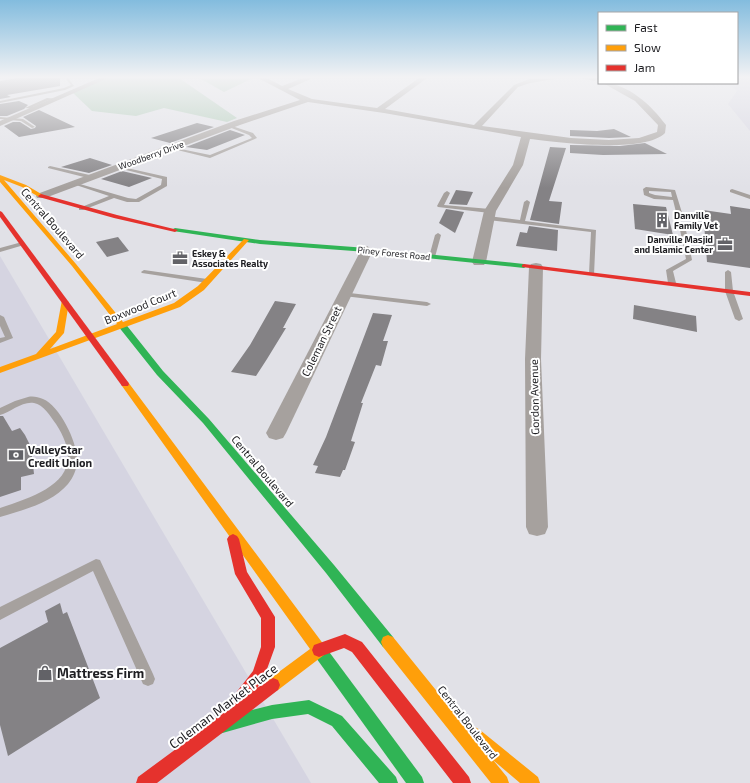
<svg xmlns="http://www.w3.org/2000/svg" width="750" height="783" viewBox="0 0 750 783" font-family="'Exo 2',sans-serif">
	<rect width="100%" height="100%" fill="#e1e1e7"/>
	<g fill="#d5d4e1">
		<path d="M737 78H750V131L728 104 737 91 726 83H737Z"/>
		<path d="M0 256 311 783H0Z"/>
	</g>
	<g fill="#abc8b3">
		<path d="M105 78H179L237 118 227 122 164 108 136 116 92 111 72 92Z"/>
		<path d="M245 78H253L224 92 201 79Z"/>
	</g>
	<g fill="#848285">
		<path d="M16 78H60V86L7 95 11 97 0 99V81Z"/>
		<path d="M19 101 28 105 24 109 7 116H0V104Z"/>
		<path d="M39 110 75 127 19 137 4 126 13 122H20L31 129 35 128 36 126 23 117Z"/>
		<path d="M197 123 214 127 170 143 151 138Z"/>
		<path d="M614 129 631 137 609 138 570 136V130L597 131Z"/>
		<path d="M230 130 245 135 207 150 186 147Z"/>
		<path d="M645 143 667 154 603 155 570 153V145L620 146Z"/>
		<path d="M550 147 566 148 549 201 562 202 559 224 530 220Z"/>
		<path d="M90 158 112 165 89 173 61 167Z"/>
		<path d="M122 171 152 178 129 187 101 179Z"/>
		<path d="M456 190 473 192 467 205 449 204Z"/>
		<path d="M633 204 666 207 673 235 635 229Z"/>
		<path d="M730 206 750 209V268L707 262 703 210 731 214Z"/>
		<path d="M446 209 464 212 455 233 439 223Z"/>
		<path d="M529 226 558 230 557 251 516 246 520 232 527 233Z"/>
		<path d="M118 237 129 251 107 257 96 242Z"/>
		<path d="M275 301 296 304 283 328H286L267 359 256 376 231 372 250 345Z"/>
		<path d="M634 305 696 316 697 332 633 319Z"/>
		<path d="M373 313 392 315 383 341H388L381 366 376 365 361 403H363L351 441 355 442 345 470H343L340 477 315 473 318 466 313 465 326 437Z"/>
		<path d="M0 416H3L12 431 20 428 25 435 31 447 34 474 21 477V490L0 497Z"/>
		<path d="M60 603 63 614 67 612 100 698 8 756 0 725V648L48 622 45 611Z"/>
	</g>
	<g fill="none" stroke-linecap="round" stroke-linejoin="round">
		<g fill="#a6a19e" fill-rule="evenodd">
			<path d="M65 78H68L74 86 65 90 0 103V101L64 88 71 85Z"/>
			<path d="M47 98 58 99 49 100 33 107H36V109L25 108Z"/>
			<path d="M0 117 23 119 35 127 32 128 21 121 0 119Z"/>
			<path d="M229 125 253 133 257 138 210 158 169 148 171 147 210 155 252 138 249 135 229 127Z"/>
			<path d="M50 166 94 176 95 177 92 179 48 168V167Z"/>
			<path d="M118 166 167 177V186L139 202H127L114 198 83 210H79V208L109 196 73 184V182L128 198 136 199 161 185 162 179 118 168Z"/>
			<path d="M646 187 675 190 683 216 682 217 677 216 673 200 654 199 644 195 643 189ZM649 191 671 192 672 197 655 195 649 193Z"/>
			<path d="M732 189 750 195V199L730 192V190Z"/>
			<path d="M447 191 450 193 444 205 490 209 493 211 490 213 438 207 437 206 444 193Z"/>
			<path d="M527 200 530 202 525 221 596 230 594 275H590L589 274 591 232 488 220 485 218 488 216 520 220 524 202Z"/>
			<path d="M682 223 685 225 692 260 673 271 676 283 672 285 668 283 666 270 686 259 679 225Z"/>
			<path d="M438 233 441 235 435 257 430 258 429 257 435 235Z"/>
			<path d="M22 242 25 244 24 245 0 252V248Z"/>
			<path d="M144 270 207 279 210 281 207 283 142 273 141 272Z"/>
			<path d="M728 270 731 272 733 291 743 319 739 321 735 319 725 291V272Z"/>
			<path d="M341 292 427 302 431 304 427 306 344 296 340 294Z"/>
			<path d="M0 315 4 317 13 338 0 343V338L5 337 0 326Z"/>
			<path d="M28 397C33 396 38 397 43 399 60 406 78 443 77 461 77 469 73 478 68 484 52 503 23 510 0 517V508C42 494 91 478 56 424 51 417 43 404 34 403 22 401 11 412 0 415V408L15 401Z"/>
			<path d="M96 559 100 560 153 674 155 679 153 684 148 686 143 684 93 571 0 620V607Z"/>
		</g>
		<g fill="#a6a19e" fill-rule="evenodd">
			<path d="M99 78H108L0 126V121Z"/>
			<path d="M258 78H267L282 86 303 78H313L288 89 312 99 377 108 419 78H427L385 109 474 125 514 85 529 79 560 78 530 83 518 87 482 126 571 138 609 140 639 138 657 132 658 125 635 101 603 83C628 83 652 106 666 125L665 133C644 154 558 142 530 139L523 165 496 211 486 262 484 265H474L472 262 484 211 513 165 521 137 384 113 308 102 240 125 45 198H37L36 196 37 194 234 121 300 100Z"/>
			<path d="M579 78H598V79L595 81Z"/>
			<path d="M367 246 373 250 286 433 283 438 276 440 269 438 266 433 361 250Z"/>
			<path d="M536 263 541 264 543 267 541 359 548 527 545 534 537 536 529 534 526 527 525 359 529 267 531 264Z"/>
		</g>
		<g fill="#30b455" fill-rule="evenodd">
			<path d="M175 228 260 240 367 248 524 264 527 266 524 268 367 252 260 244 173 231V229Z"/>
			<path d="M118 322H124L163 371 209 419 334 565 393 637 395 642 393 647 388 649 383 647 326 573 203 423 157 375 118 326 117 324Z"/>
			<path d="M319 643 324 645 422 777 424 783H406L314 655 312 650 314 645Z"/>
			<path d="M309 700 342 716 396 777 398 783H379L332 726 308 714 272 719 219 734 214 731 211 726 214 721 219 718 272 705Z"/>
		</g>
		<g fill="#ff9f0a" fill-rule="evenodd">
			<path d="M0 175 26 185 43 195V197H39L22 187 4 180 76 264 123 322 174 303 198 286 244 239 249 240 204 290 180 307 0 373V367L36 354 56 332 62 300H65L69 302 64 333 50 349 117 324 72 266 0 182Z"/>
			<path d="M125 381 128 382 324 645 326 650 324 655 278 690 273 692 268 690 266 685 268 680 310 649 122 386 121 384 122 382Z"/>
			<path d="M388 635 393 637 469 731 475 727 480 730 538 777 540 783H520L493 760 507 777 509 783H491L383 647 381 642 383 637Z"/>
		</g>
		<g fill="#e5322d" fill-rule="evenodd">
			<path d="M41 194 117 215 178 230 175 232 114 218 39 197 38 196Z"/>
			<path d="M0 211 2 212 128 382 129 384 128 386H122L0 217Z"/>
			<path d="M524 264 750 292V296L522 267V265Z"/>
			<path d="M233 534 237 536 239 539 247 572 275 617V647L263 680 257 688 273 678 278 680 280 685 278 690 157 783H136L138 777 214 721 253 671 261 647V618L235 574 227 539 229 536Z"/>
			<path d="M345 634 362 642 469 777 471 783H453L352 652 344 648 319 657 314 655 312 650 314 645Z"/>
		</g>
	</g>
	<linearGradient id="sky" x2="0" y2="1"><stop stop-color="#83bcde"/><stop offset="0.41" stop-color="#f2f2f4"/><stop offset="1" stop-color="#f2f2f4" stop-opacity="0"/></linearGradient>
	<rect width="750" height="188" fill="url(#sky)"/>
	<defs>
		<g id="building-bare" transform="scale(1.2)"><path d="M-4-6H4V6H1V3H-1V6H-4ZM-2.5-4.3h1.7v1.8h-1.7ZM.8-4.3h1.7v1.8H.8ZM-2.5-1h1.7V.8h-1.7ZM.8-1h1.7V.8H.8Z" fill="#626267" stroke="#fff" stroke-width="2.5" paint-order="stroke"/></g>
		<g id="office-bare" transform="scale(1.2)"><path d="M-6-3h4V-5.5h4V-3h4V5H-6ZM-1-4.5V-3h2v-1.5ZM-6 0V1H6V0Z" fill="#626267" stroke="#fff" stroke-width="2.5" paint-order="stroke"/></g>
		<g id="bank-bare" transform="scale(1.2)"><path d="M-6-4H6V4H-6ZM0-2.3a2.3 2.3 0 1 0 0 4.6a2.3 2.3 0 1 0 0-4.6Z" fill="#626267" stroke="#fff" stroke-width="2.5" paint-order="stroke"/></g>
		<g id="shop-bare" transform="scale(1.2)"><path d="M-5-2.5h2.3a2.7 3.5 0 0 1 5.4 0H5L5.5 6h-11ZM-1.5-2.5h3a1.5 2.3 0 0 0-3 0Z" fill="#626267" stroke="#fff" stroke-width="2.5" paint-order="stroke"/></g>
	</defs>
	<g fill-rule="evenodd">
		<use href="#building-bare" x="662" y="220"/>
		<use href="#office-bare" x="725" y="244"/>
		<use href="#office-bare" x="180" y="258"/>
		<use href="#bank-bare" x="16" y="455"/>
		<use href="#shop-bare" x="45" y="673"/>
	</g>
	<g text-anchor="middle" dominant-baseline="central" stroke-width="4" stroke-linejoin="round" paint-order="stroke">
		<g font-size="9" fill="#1e1e22" stroke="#fff">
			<text transform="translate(151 155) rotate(-20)">Woodberry Drive</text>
			<text transform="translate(394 253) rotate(6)">Piney Forest Road</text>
		</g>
		<g font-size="9" font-weight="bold" fill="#1e1e22" stroke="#fff" text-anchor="start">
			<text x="674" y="215">Danville<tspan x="674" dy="10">Family Vet</tspan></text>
			<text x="713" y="239" text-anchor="end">Danville Masjid<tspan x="713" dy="10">and Islamic Center</tspan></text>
			<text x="192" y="253">Eskey &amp;<tspan x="192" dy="10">Associates Realty</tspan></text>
		</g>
		<g font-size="11" fill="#1e1e22" stroke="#fff">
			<text transform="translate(53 223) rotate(49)">Central Boulevard</text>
			<text transform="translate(140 306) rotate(-22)">Boxwood Court</text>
			<text transform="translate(321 341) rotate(-64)">Coleman Street</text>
			<text transform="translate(534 397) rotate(-91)">Gordon Avenue</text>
			<text transform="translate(263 471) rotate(50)">Central Boulevard</text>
			<text transform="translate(468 722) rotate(52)">Central Boulevard</text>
		</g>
		<g font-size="11" font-weight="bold" fill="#1e1e22" stroke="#fff" text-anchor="start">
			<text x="28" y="449">ValleyStar<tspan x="28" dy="13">Credit Union</tspan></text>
		</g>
		<g font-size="13" font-weight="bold" fill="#1e1e22" stroke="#fff" text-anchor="start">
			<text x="57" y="673">Mattress Firm</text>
		</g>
		<g font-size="13" fill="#1e1e22" stroke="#fff">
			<text transform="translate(223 706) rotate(-37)">Coleman Market Place</text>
		</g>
	</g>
	<rect x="598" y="12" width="140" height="72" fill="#ffffff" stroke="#a5a5a7"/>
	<rect x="606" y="25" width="20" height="6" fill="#30b455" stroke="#a5a5a7"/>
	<text x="634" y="32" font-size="12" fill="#1e1e22">Fast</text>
	<rect x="606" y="45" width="20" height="6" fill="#ff9f0a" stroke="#a5a5a7"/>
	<text x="634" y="52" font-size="12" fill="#1e1e22">Slow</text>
	<rect x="606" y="65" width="20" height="6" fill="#e5322d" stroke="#a5a5a7"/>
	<text x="634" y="72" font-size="12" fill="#1e1e22">Jam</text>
</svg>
